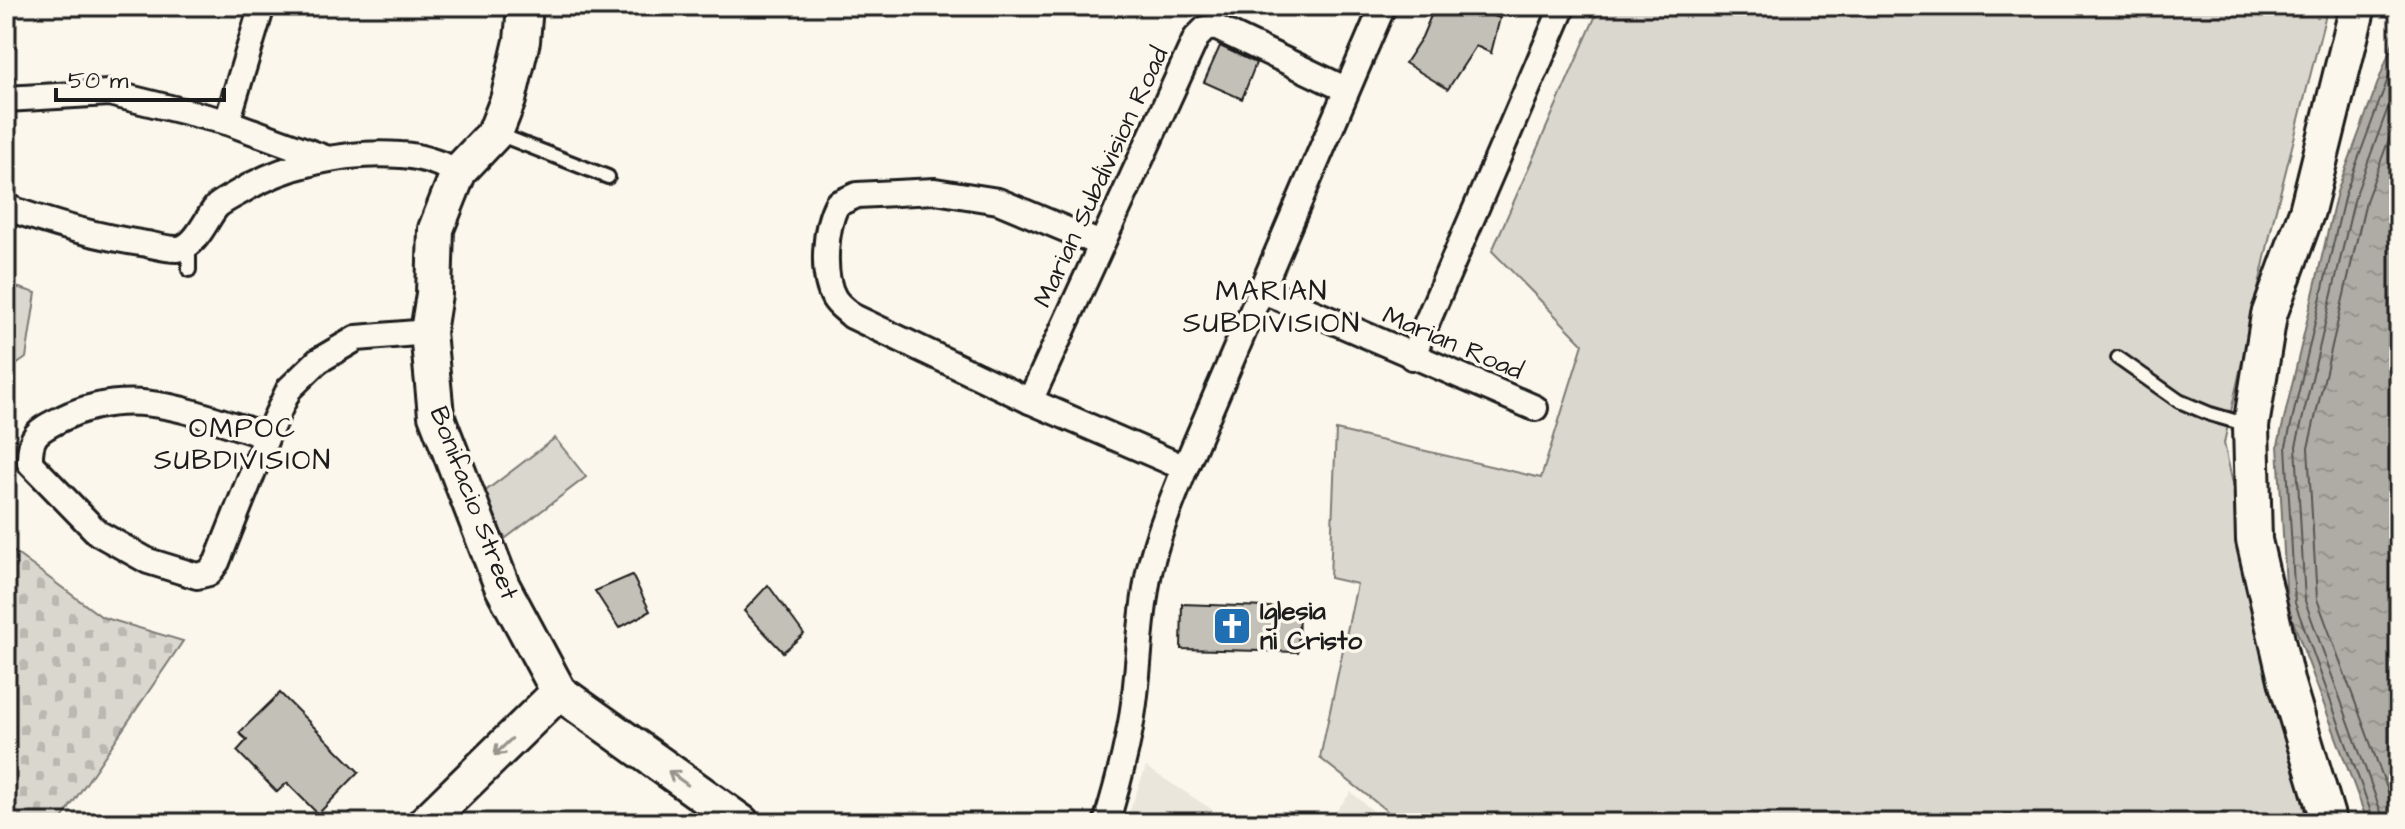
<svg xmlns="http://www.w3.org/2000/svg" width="2405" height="829" viewBox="0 0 2405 829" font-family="'Architects Daughter',sans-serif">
	<defs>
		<pattern id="cemetery-stones" width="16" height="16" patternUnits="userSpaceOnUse" patternTransform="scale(2)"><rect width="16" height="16" fill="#dad7ce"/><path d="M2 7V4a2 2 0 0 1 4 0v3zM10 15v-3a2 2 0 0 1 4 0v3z" fill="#bab8b0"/></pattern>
		<pattern id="water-ripples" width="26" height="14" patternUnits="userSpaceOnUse" patternTransform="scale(2)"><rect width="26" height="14" fill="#afaca5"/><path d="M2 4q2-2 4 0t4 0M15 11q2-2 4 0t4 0" fill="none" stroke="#96938d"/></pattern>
	</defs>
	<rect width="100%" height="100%" fill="#fbf7ec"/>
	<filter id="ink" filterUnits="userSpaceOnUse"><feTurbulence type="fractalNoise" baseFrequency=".0125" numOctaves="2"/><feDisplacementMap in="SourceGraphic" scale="16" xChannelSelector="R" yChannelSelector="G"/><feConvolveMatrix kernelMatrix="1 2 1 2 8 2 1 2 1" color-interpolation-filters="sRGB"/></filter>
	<g filter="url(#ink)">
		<g fill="#eae6dc">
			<path d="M1146 767 1233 823H1125Z"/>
			<path d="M1351 792 1387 823H1327Z"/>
		</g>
		<g fill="#dad7ce" stroke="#7b7a75" stroke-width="2">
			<path d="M1600 6H2328L2274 217 2224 443 2307 823H1402L1320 758 1357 584 1330 578 1336 430 1541 478 1583 344 1492 251Z"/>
			<path d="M6 284 36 293 26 358 6 372Z"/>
			<path d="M555 438 586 477 506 538 475 499Z"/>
		</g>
		<path fill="url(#cemetery-stones)" stroke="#7b7a75" stroke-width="2" d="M6 546 102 617 183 641 59 823H6Z"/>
		<path fill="url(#water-ripples)" stroke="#74726e" stroke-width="2" d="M2399 26V823H2368L2287 605 2278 445 2337 192Z"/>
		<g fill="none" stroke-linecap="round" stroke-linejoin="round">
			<g stroke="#575653" stroke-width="2">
				<path d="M2375 823 2295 603 2286 446 2345 194 2399 49"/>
				<path d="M2385 823 2305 601 2296 446 2355 197 2399 78"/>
				<path d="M2397 823 2395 810 2317 599 2308 448 2366 201 2399 112"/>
			</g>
		</g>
		<g fill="#c3c0b8" stroke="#1c1c1c" stroke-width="2">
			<path d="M1435 6H1463L1500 18 1491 53 1476 46 1448 89 1405 63 1422 37Z"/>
			<path d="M1220 46 1256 63 1242 99 1204 82Z"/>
			<path d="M632 575 650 611 619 628 595 591Z"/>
			<path d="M768 585 804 634 783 652 744 611Z"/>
			<path d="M1182 604 1299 608 1298 652 1181 649Z"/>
			<path d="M280 693 359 772 318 814 287 783 277 792 237 751 247 740 239 733Z"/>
		</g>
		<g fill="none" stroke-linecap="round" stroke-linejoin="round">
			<g stroke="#1c1c1c" stroke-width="18">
				<g id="lane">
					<path d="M498 134 608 177"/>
					<path d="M189 244V270"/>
					<path d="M2118 358 2179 401 2210 414 2248 425"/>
				</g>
			</g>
			<g stroke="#1c1c1c" stroke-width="30">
				<g id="street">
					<path d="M6 99 109 93 227 122 328 159"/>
					<path d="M227 122 262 6"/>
					<path d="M6 207C51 224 99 237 147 244 156 246 167 249 177 249 196 248 206 218 217 206 223 201 231 197 238 193 285 164 346 151 401 155 422 156 440 164 459 171"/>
					<path d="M1101 244 998 201 935 191 857 195 837 204C825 227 821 275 834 298 838 305 846 310 852 316L1030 401 1185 468"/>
					<path d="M1261 290 1535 408"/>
					<path d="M1412 357 1563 6"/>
					<path d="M1030 401 1196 38 1205 29 1215 27 1345 89"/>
					<path d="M267 436C197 415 134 383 63 418 39 430 29 433 30 463L98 533 148 561 197 576 209 573 217 562 267 436 289 389 318 361 357 338 428 332"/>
					<path d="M1106 823C1118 784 1129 743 1134 703 1140 657 1140 612 1150 568 1158 533 1172 501 1185 468L1383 6"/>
				</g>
			</g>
			<g stroke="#1c1c1c" stroke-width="40">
				<g id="secondary">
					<path d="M525 6 522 41 508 100 495 133 459 171 436 229 434 294 428 332 436 415 502 586 559 692 742 823"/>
					<path d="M425 823 559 692"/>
					<path d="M2329 823 2287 684 2254 540 2251 426 2269 315 2307 211 2358 6"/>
				</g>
			</g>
			<use href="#lane" stroke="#fbf7ec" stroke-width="12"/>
			<use href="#street" stroke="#fbf7ec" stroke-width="24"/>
			<use href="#secondary" stroke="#fbf7ec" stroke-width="34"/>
		</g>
		<defs><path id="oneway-shaft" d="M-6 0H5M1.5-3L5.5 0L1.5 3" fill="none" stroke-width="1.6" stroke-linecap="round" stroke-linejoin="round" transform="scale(2)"/></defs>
		<g stroke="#97948e">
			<use href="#oneway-shaft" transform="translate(503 747) rotate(136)"/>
			<use href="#oneway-shaft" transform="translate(678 778) rotate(-144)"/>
		</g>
	</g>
	<defs>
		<g id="church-square" transform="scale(2)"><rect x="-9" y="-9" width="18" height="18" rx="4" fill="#1f6fb2" stroke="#fbf7ec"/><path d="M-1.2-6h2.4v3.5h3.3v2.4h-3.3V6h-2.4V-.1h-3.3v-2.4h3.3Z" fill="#fff"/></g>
	</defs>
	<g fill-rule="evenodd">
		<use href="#church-square" x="1232" y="626"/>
	</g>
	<g text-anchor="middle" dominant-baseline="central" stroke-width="7" stroke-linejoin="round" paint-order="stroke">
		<g font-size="26" fill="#1c1c1c" stroke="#fbf7ec">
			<text transform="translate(1101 177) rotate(-65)">Marian Subdivision Road</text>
			<text transform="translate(1453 343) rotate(23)">Marian Road</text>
			<text transform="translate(474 503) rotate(69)">Bonifacio Street</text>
		</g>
		<g font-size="26" font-weight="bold" fill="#1c1c1c" stroke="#fbf7ec" text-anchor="start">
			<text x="1260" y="611">Iglesia<tspan x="1260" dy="30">ni Cristo</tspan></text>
		</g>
		<g font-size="28" letter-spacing="2" fill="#1c1c1c" stroke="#fbf7ec">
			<text x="1272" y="291">MARIAN<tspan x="1272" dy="32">SUBDIVISION</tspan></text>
			<text x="243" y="428">OMPOC<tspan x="243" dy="32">SUBDIVISION</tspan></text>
		</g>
	</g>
	<rect width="2405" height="829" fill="none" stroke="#fbf7ec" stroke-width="32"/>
	<rect x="16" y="16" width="2373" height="797" fill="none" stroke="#1c1c1c" stroke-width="3" filter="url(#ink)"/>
	<path d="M56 88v12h168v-12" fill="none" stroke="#1c1c1c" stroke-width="4"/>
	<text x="68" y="88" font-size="24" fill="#1c1c1c" stroke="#fbf7ec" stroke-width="6" paint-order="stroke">50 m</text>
</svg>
